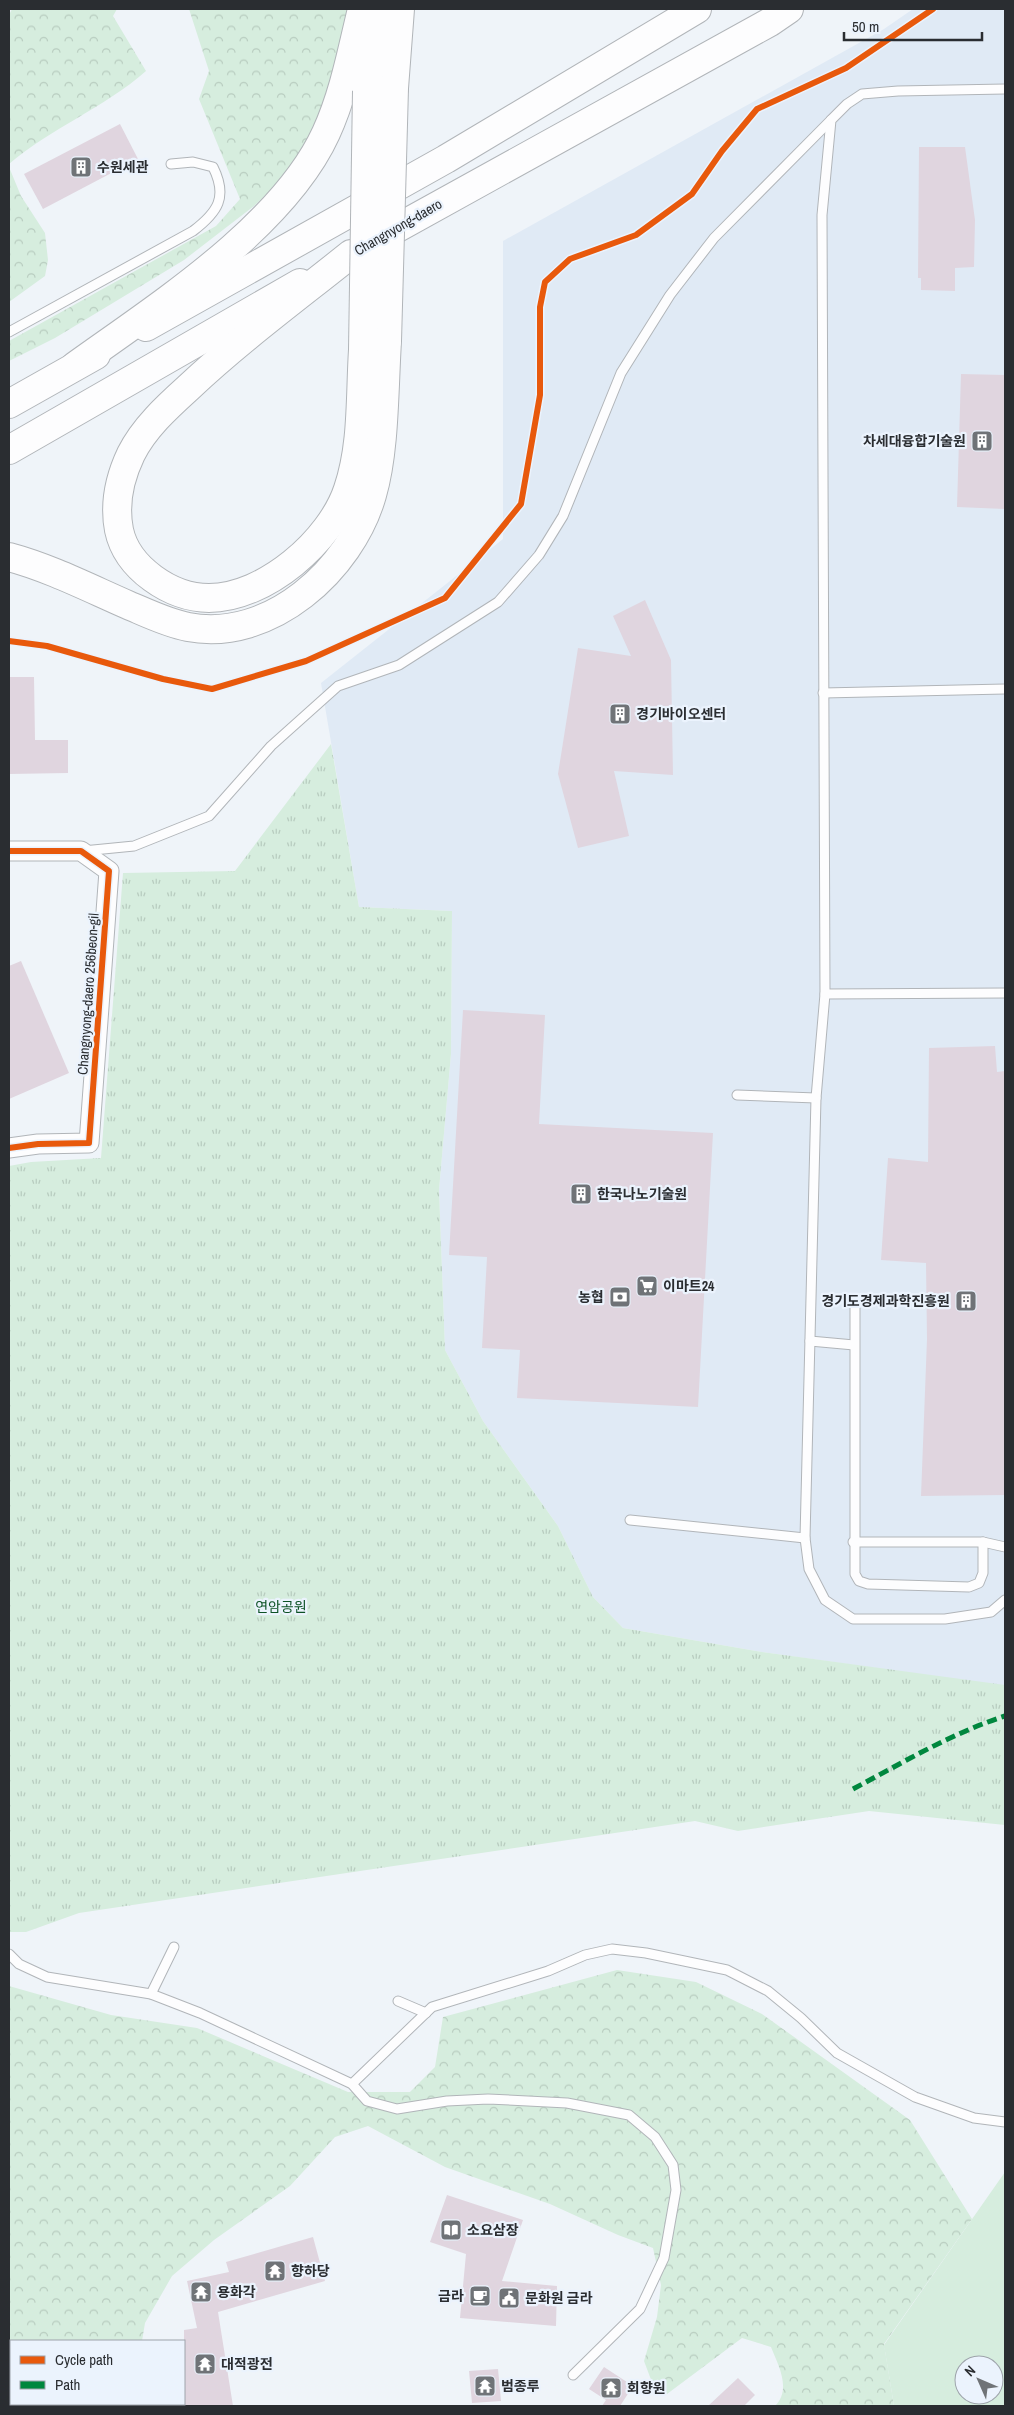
<svg xmlns="http://www.w3.org/2000/svg" width="1014" height="2415" viewBox="0 0 1014 2415" font-family="'Archivo Narrow','Noto Sans KR',sans-serif">
	<defs>
		<pattern id="forest-crowns" width="20" height="18" patternUnits="userSpaceOnUse" patternTransform="scale(1.25)"><rect width="20" height="18" fill="#d6edde"/><path d="M2 6a3 3 0 1 1 6 0M12 15a3 3 0 1 1 6 0" fill="none" stroke="#b8ccbf"/></pattern>
		<pattern id="park-tufts" width="24" height="20" patternUnits="userSpaceOnUse" patternTransform="scale(1.25)"><rect width="24" height="20" fill="#d6edde"/><path d="M3 7l-1-3M5 7V3M7 7l1-3M15 17l-1-3M17 17v-4M19 17l1-3" fill="none" stroke="#b8ccbf"/></pattern>
	</defs>
	<rect width="100%" height="100%" fill="#eff4f9"/>
	<path fill="#e0eaf5" d="M913 9H1005L1004 1686 762 1652 623 1628 593 1597 558 1526 483 1421 445 1350 439 1190 451 1054 452 911 359 907 321 683 503 539V241L884 29Z"/>
	<g fill="url(#forest-crowns)">
		<path d="M12 9H117L113 16 146 71C104 108 51 128 9 164V15Z"/>
		<path d="M189 9H348L321 118 290 172 254 206 184 260 55 338 9 361V341L216 226 240 199 199 99 209 71Z"/>
		<path d="M9 167 21 196 45 233 48 260 45 276 9 302Z"/>
		<path d="M617 1970 696 1982 762 2014 910 2120 972 2219 884 2344 894 2406H775C792 2389 778 2365 771 2347L742 2338 667 2394 653 2385 644 2361 657 2317 661 2285 653 2248 618 2235 550 2204 445 2167 368 2126 335 2137 290 2186 214 2240 172 2276 145 2323 142 2341H11V2404H143L144 2406H9V1986L111 2015 197 2028 348 2092H410L435 2067 443 2017Z"/>
	</g>
	<path fill="url(#park-tufts)" d="M331 744 359 907 452 911 451 1054 439 1190 445 1350 483 1421 558 1526 593 1597 623 1628 762 1652 1005 1685V1825L869 1811 738 1831 695 1821 79 1913 26 1932H9V1166L31 1162 101 1158 123 873 235 871Z"/>
	<path fill="#d6edde" fill-rule="evenodd" d="M1005 2172V2406H894L884 2345ZM964 2365H994V2395H964Z"/>
	<g fill="#e0d5df">
		<path d="M120 124 138 159 43 209 24 174Z"/>
		<path d="M919 147H965L975 220 974 267 955 268V291L921 290V278H918Z"/>
		<path d="M961 374 1005 375V509L957 507Z"/>
		<path d="M645 600 671 660 673 775 614 771 629 836 578 848 558 774 578 648 631 656 613 616Z"/>
		<path d="M9 677H34L35 740H68V773L9 774Z"/>
		<path d="M21 961 69 1073 9 1099V966Z"/>
		<path d="M463 1010 545 1015 539 1124 713 1133 698 1407 517 1398 520 1350 482 1348 487 1257 449 1255Z"/>
		<path d="M995 1046 997 1072 1005 1071V1495L921 1496 927 1339 926 1263 881 1260 888 1158 928 1162 929 1048Z"/>
		<path d="M447 2195 523 2220 502 2281 557 2286 556 2326 460 2318 466 2254 430 2242Z"/>
		<path d="M313 2237 325 2281 218 2312 233 2406H184V2330L197 2328 187 2281 229 2272 226 2262Z"/>
		<path d="M604 2367 633 2386 620 2406H602L606 2400 589 2389Z"/>
		<path d="M498 2369 501 2401 472 2403 469 2371Z"/>
		<path d="M738 2378 755 2395 744 2406H708Z"/>
	</g>
	<g fill="none" stroke-linecap="round" stroke-linejoin="round">
		<g stroke="#b1b5b9" stroke-width="11">
			<g id="lane">
				<path d="M1005 89 898 91 862 94 847 104 831 120 822 215 825 994 816 1098 805 1538 809 1569 825 1600 853 1619H945L991 1612 1005 1600"/>
				<path d="M9 332 193 231C218 212 228 197 213 167L193 162 171 164"/>
				<path d="M823 693 1005 689"/>
				<path d="M83 851 134 846 209 816 271 746 338 686 399 665 498 602 539 555 563 516 621 373 670 295 714 238 831 120"/>
				<path d="M825 994 1005 993"/>
				<path d="M737 1095 816 1098"/>
				<path d="M855 1306V1574L859 1581 868 1584 969 1587 979 1583 983 1573V1542"/>
				<path d="M810 1341 854 1345"/>
				<path d="M630 1520 805 1538"/>
				<path d="M853 1542H983L1005 1547"/>
				<path d="M9 1954 19 1964 47 1977 151 1994 200 2013 352 2084 367 2101 397 2109 447 2101 488 2099 567 2103 629 2115 655 2137 673 2165 676 2190 664 2258 640 2309 573 2375"/>
				<path d="M151 1994 174 1947"/>
				<path d="M398 2001 426 2013"/>
				<path d="M352 2084 432 2007 548 1971 585 1955 612 1949 646 1953 727 1970 768 1991 801 2018 837 2053 915 2097 974 2118 1005 2122"/>
			</g>
		</g>
		<g stroke="#b1b5b9" stroke-width="21">
			<path id="street" d="M9 851H81L109 871 89 1143 38 1144 9 1148"/>
		</g>
		<g stroke="#b1b5b9" stroke-width="30">
			<g id="primary">
				<path d="M372 242 770 22 789 9"/>
				<path d="M146 327 446 159 697 9"/>
				<path d="M9 404 96 355"/>
				<path d="M9 450 300 283"/>
			</g>
		</g>
		<g stroke="#b1b5b9" stroke-width="30">
			<g id="highway">
				<path d="M394 88 400 9"/>
				<path d="M367 91 375 18"/>
				<path d="M351 254C296 298 239 340 188 388 167 407 144 428 131 454 120 477 114 504 119 530 127 568 171 598 209 598 265 598 331 541 348 489 363 445 360 396 363 350"/>
				<path d="M75 366C157 307 283 227 326 133 344 94 352 50 362 9"/>
				<path d="M9 557C50 568 89 588 128 605 147 613 167 623 188 627 270 643 351 569 372 495 385 451 384 388 387 341"/>
			</g>
		</g>
		<use href="#lane" stroke="#fdfdfe" stroke-width="9"/>
		<use href="#street" stroke="#fdfdfe" stroke-width="19"/>
		<use href="#primary" stroke="#fdfdfe" stroke-width="28"/>
		<use href="#highway" stroke="#fdfdfe" stroke-width="28"/>
		<g stroke="#b1b5b9" stroke-width="30" stroke-linecap="butt">
			<g id="highway-bridge">
				<path d="M387 341 394 88"/>
				<path d="M363 350 367 91"/>
			</g>
		</g>
		<use href="#highway-bridge" stroke="#fdfdfe" stroke-width="28"/>
		<path stroke="#00873e" stroke-width="5" stroke-dasharray="10 5" stroke-linecap="butt" d="M853 1789C902 1763 952 1733 1005 1716"/>
		<g stroke="#ebf3fd" stroke-width="9">
			<g id="cycleway">
				<path d="M9 641 47 646 163 679 212 689 306 661 445 598 521 504 540 395V307L545 282 570 259 636 235 692 194 722 151 757 109 846 68 933 9"/>
				<path d="M9 851H81L109 871 89 1143 38 1144 9 1148"/>
			</g>
		</g>
		<use href="#cycleway" stroke="#e8590c" stroke-width="6"/>
	</g>
	<defs>
		<g id="building-square" transform="scale(1.125)"><rect x="-9" y="-9" width="18" height="18" rx="4" fill="#6f7377" stroke="#ebf3fd"/><path d="M-4-6H4V6H1V3H-1V6H-4ZM-2.5-4.3h1.7v1.8h-1.7ZM.8-4.3h1.7v1.8H.8ZM-2.5-1h1.7V.8h-1.7ZM.8-1h1.7V.8H.8Z" fill="#fff"/></g>
		<g id="supermarket-square" transform="scale(1.125)"><rect x="-9" y="-9" width="18" height="18" rx="4" fill="#6f7377" stroke="#ebf3fd"/><path d="M-6-5.5h2.5l.6 2H6L4.5 2H-2.5L-4.4-4H-6ZM-1.5 3.2a1.3 1.3 0 1 0 .1 0ZM3 3.2a1.3 1.3 0 1 0 .1 0Z" fill="#fff"/></g>
		<g id="bank-square" transform="scale(1.125)"><rect x="-9" y="-9" width="18" height="18" rx="4" fill="#6f7377" stroke="#ebf3fd"/><path d="M-6-4H6V4H-6ZM0-2.3a2.3 2.3 0 1 0 0 4.6a2.3 2.3 0 1 0 0-4.6Z" fill="#fff"/></g>
		<g id="library-square" transform="scale(1.125)"><rect x="-9" y="-9" width="18" height="18" rx="4" fill="#6f7377" stroke="#ebf3fd"/><path d="M-6-4Q-3-5.5-.7-3.5V5Q-3 3-6 4ZM6-4Q3-5.5 .7-3.5V5Q3 3 6 4Z" fill="#fff"/></g>
		<g id="temple-square" transform="scale(1.125)"><rect x="-9" y="-9" width="18" height="18" rx="4" fill="#6f7377" stroke="#ebf3fd"/><path d="M0-6L5-2H3V0L6.5 2.5H4V6H1.5V3h-3V6H-4V2.5H-6.5L-3 0V-2H-5Z" fill="#fff"/></g>
		<g id="cafe-square" transform="scale(1.125)"><rect x="-9" y="-9" width="18" height="18" rx="4" fill="#6f7377" stroke="#ebf3fd"/><path d="M-5.5-4.5H6V0H3Q3 3.5 0 3.5H-2.5Q-5.5 3.5-5.5 0ZM3-3.2v2h1.7v-2ZM-6 4.5H4V6H-6Z" fill="#fff"/></g>
		<g id="civic-square" transform="scale(1.125)"><rect x="-9" y="-9" width="18" height="18" rx="4" fill="#6f7377" stroke="#ebf3fd"/><path d="M-.6-6.5H3V-4.5H.6V-3L4-1V1h2V6H-6V1h2V-1L-.6-3ZM-1.2 2.5V6h2.4V2.5Z" fill="#fff"/></g>
	</defs>
	<g fill-rule="evenodd">
		<use href="#building-square" x="81" y="167"/>
		<use href="#building-square" x="982" y="441"/>
		<use href="#building-square" x="620" y="714"/>
		<use href="#building-square" x="581" y="1194"/>
		<use href="#supermarket-square" x="647" y="1286"/>
		<use href="#bank-square" x="620" y="1297"/>
		<use href="#building-square" x="966" y="1301"/>
		<use href="#library-square" x="451" y="2230"/>
		<use href="#temple-square" x="275" y="2271"/>
		<use href="#temple-square" x="201" y="2292"/>
		<use href="#cafe-square" x="480" y="2296"/>
		<use href="#civic-square" x="509" y="2298"/>
		<use href="#temple-square" x="205" y="2364"/>
		<use href="#temple-square" x="485" y="2386"/>
		<use href="#temple-square" x="611" y="2388"/>
	</g>
	<g text-anchor="middle" dominant-baseline="central" stroke-width="4.5" stroke-linejoin="round" paint-order="stroke">
		<g font-size="14" font-weight="bold" fill="#2a2d31" stroke="#ebf3fd" text-anchor="start">
			<text x="97" y="167">수원세관</text>
			<text x="966" y="441" text-anchor="end">차세대융합기술원</text>
			<text x="636" y="714">경기바이오센터</text>
			<text x="597" y="1194">한국나노기술원</text>
			<text x="663" y="1286">이마트24</text>
			<text x="604" y="1297" text-anchor="end">농협</text>
			<text x="950" y="1301" text-anchor="end">경기도경제과학진흥원</text>
			<text x="467" y="2230">소요삼장</text>
			<text x="291" y="2271">향하당</text>
			<text x="217" y="2292">용화각</text>
			<text x="464" y="2296" text-anchor="end">금라</text>
			<text x="525" y="2298">문화원 금라</text>
			<text x="221" y="2364">대적광전</text>
			<text x="501" y="2386">범종루</text>
			<text x="627" y="2388">회향원</text>
		</g>
		<g font-size="14" fill="#2a2d31" stroke="#ebf3fd">
			<text transform="translate(398 227) rotate(-30)">Changnyong-daero</text>
			<text transform="translate(88 994) rotate(-86)">Changnyong-daero 256beon-gil</text>
		</g>
		<g font-size="14" fill="#0c5225" stroke="#ebf3fd">
			<text x="281" y="1607">연암공원</text>
		</g>
	</g>
	<rect width="1014" height="2415" fill="none" stroke="#2a2d31" stroke-width="20"/>
	<rect x="10" y="2340" width="175" height="65" fill="#ebf3fd" stroke="#9ea4ab"/>
	<rect x="20" y="2356" width="25" height="8" fill="#e8590c" stroke="#9ea4ab"/>
	<text x="55" y="2365" font-size="15" fill="#2a2d31">Cycle path</text>
	<rect x="20" y="2381" width="25" height="8" fill="#00873e" stroke="#9ea4ab"/>
	<text x="55" y="2390" font-size="15" fill="#2a2d31">Path</text>
	<g transform="translate(979 2380) rotate(315)"><circle r="24" fill="#ebf3fd" stroke="#9ea4ab"/>
	<path d="M0-4L9 19L0 12L-9 19Z" fill="#6f7377"/>
	<text y="-8" font-size="14" font-weight="bold" text-anchor="middle" fill="#2a2d31">N</text>
	</g>
	<path d="M844 32v8h138v-8" fill="none" stroke="#2a2d31" stroke-width="2.5"/>
	<text x="852" y="32" font-size="15" fill="#2a2d31" stroke="#ebf3fd" stroke-width="4" paint-order="stroke">50 m</text>
</svg>
